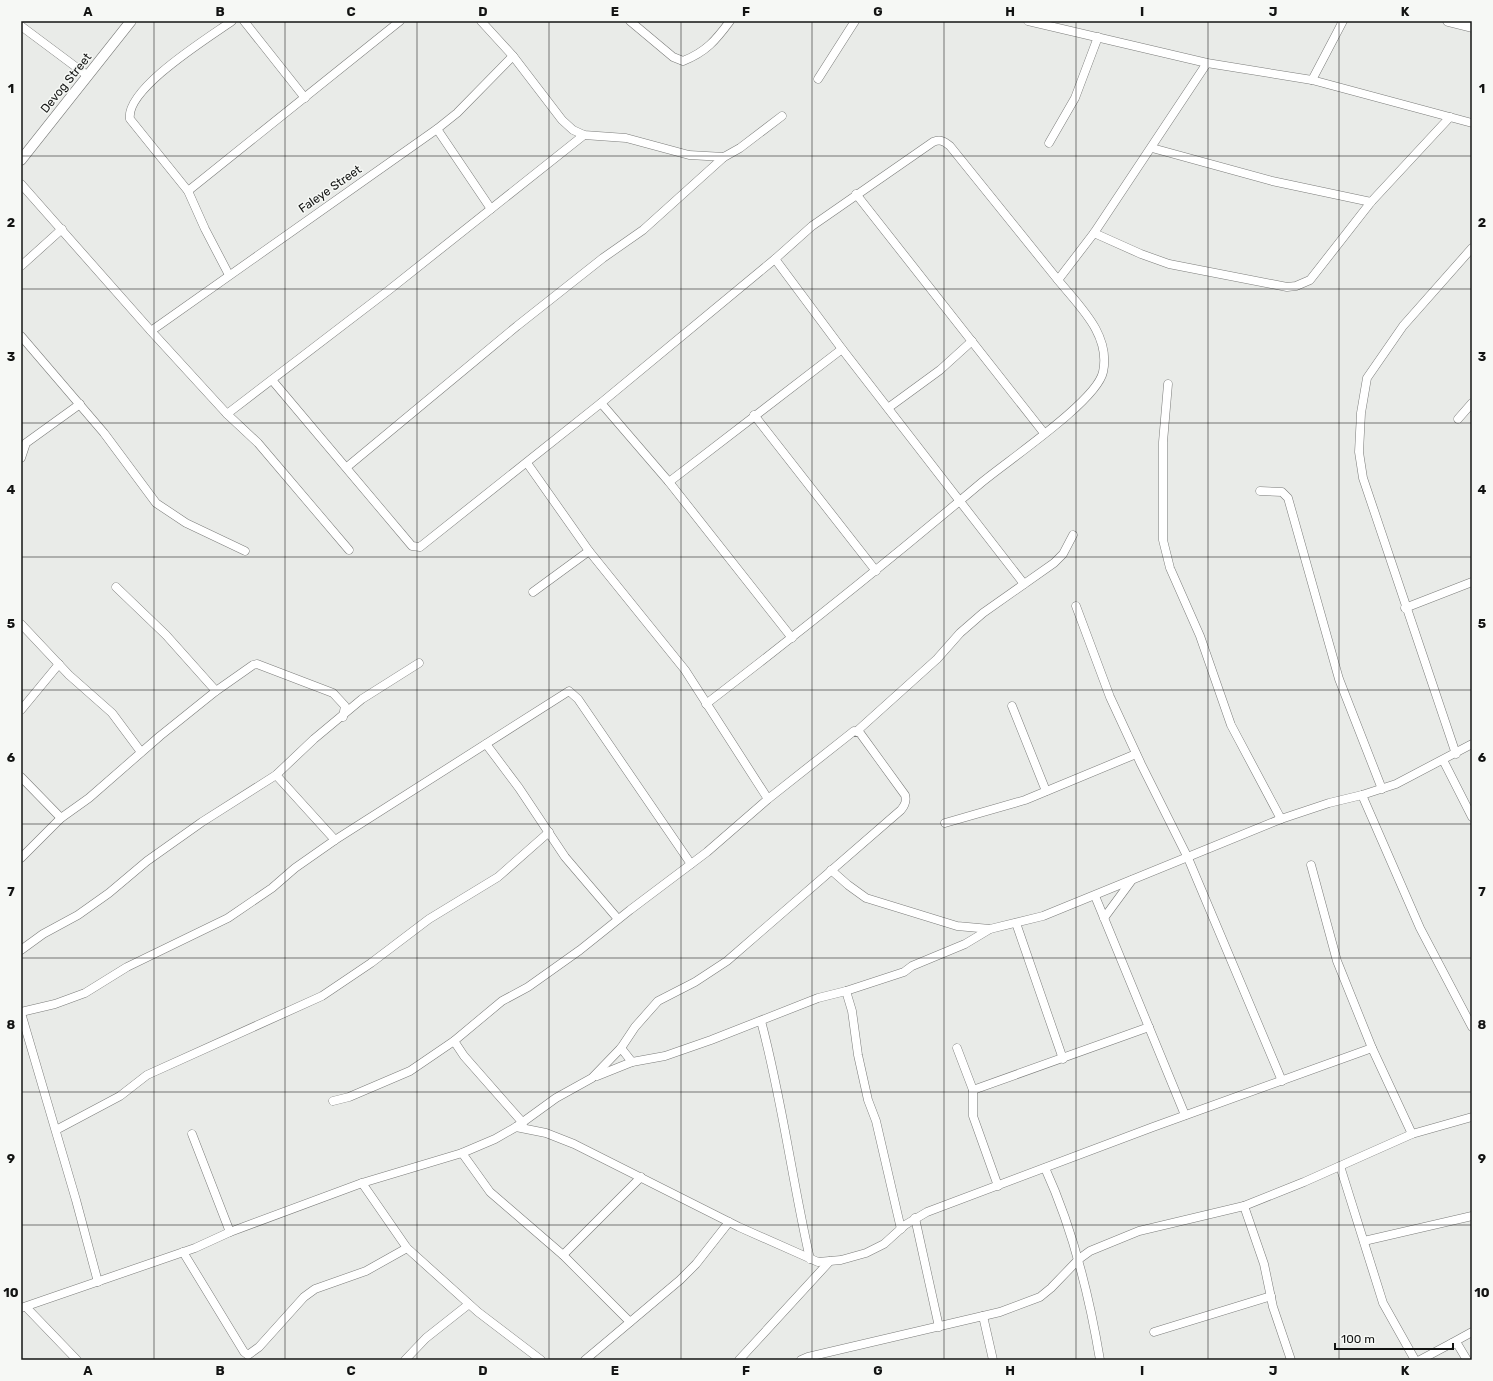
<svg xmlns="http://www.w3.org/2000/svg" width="1493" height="1381" viewBox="0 0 1493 1381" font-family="Rubik,sans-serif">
	<rect width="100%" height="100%" fill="#e9ebe8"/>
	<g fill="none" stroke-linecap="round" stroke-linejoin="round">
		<g stroke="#7b7c7a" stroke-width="9">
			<g id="minor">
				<path d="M244 21 305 98"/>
				<path d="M481 21 513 56 562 120 573 130 584 135 626 138 689 155 724 157 740 148 782 116"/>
				<path d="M630 21 673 57 683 61C706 52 716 40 730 21"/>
				<path d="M1028 21 1207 63 1312 80 1472 123"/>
				<path d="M21 26 88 76"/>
				<path d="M818 79 855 21"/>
				<path d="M1312 80 1343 21"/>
				<path d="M437 129 491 209"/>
				<path d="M1049 143 1075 98 1098 37"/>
				<path d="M1152 148 1272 181 1371 202"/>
				<path d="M21 184 151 331 227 414 258 443 349 550"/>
				<path d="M188 191 400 21"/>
				<path d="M856 194 1044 433"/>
				<path d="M1094 233 1141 254 1169 264 1287 287 1296 286 1310 280 1371 202 1450 117"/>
				<path d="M775 259 842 349 1024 584"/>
				<path d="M21 266 62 229"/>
				<path d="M229 275 205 229 188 191 130 119C125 89 208 38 232 21"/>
				<path d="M151 331 437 129 457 113 513 56"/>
				<path d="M21 336 104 433 156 503 186 523 245 551"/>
				<path d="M272 380 412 546 420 547 601 403 775 259 812 226 933 142C940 139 944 141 950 146L1058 280 1094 233 1207 63"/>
				<path d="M1168 384 1163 442V540L1170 568 1200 636 1231 725 1281 819"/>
				<path d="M601 403 669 482 792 638"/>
				<path d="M888 408 940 370 972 341"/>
				<path d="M227 414 389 290 584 135"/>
				<path d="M754 415 876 571"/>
				<path d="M1458 419 1472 403"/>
				<path d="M21 458 26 443 80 404"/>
				<path d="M527 463 589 551 685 670 768 799"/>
				<path d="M347 467 517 326 603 258 643 230 724 157"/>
				<path d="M669 482 842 349"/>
				<path d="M1260 491 1282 492 1288 498 1339 679 1382 789"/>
				<path d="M116 587 166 635 216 691"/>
				<path d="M533 592 589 551"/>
				<path d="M1076 606 1110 697 1141 764 1188 858 1282 1081"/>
				<path d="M1405 608 1472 582"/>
				<path d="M21 624 69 675 112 713 141 752"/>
				<path d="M706 704C800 632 891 559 981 483 1007 461 1097 401 1103 372 1111 335 1080 307 1058 280"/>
				<path d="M1012 706 1046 791"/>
				<path d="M21 710 59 664"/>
				<path d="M857 731 937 659 960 633 983 613 1054 563 1063 554 1073 535"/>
				<path d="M486 744 519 788 565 857 618 919"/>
				<path d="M1456 754 1363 478 1359 452 1361 413 1367 378 1403 326 1472 248"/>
				<path d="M1443 760 1472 817"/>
				<path d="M276 775 335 840"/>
				<path d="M21 777 61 818"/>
				<path d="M1362 795 1420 928 1472 1027"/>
				<path d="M945 823 1025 800 1136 754"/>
				<path d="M21 858 61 818 89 798 160 736 216 691 253 665 257 664 333 693 345 706 343 717"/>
				<path d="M1311 865 1337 961 1372 1048 1412 1134"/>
				<path d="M831 870 848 885 866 898 957 926 990 929 1043 916 1281 819 1329 803 1362 795 1396 784 1472 744"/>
				<path d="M1095 896 1185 1115"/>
				<path d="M1104 918 1132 880"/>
				<path d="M1016 923 1063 1059"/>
				<path d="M21 950 43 934 78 915 109 893 147 861 202 822 276 775 314 739 362 699 419 663"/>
				<path d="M846 991 852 1011 858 1055 868 1100 876 1121 901 1229"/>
				<path d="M21 1012 55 1004 85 993 127 967 228 918 272 888 295 868 335 840 569 691 578 699 691 864"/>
				<path d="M21 1013 76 1200 98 1282"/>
				<path d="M761 1021C782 1099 792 1180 810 1259"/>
				<path d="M454 1041 464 1056 523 1123"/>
				<path d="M621 1048 632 1062"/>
				<path d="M957 1048 973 1090V1116L998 1186"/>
				<path d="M597 1076 632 1062 665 1056 711 1040 818 998 846 991 904 972 912 966 965 944 990 929"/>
				<path d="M973 1090 1149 1027"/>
				<path d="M516 1127 546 1133 574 1144 739 1227 818 1262 841 1260 866 1253 884 1244 905 1225 927 1212 1153 1127 1372 1048"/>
				<path d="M56 1130 120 1096 147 1075 322 996 371 963 429 919 498 877 549 832"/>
				<path d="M192 1134 230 1232"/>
				<path d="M462 1153 490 1192 563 1255 630 1322"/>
				<path d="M1340 1166 1383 1303 1415 1360"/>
				<path d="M1045 1168C1073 1229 1089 1294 1100 1360"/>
				<path d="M362 1183 407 1248 478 1312 541 1360"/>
				<path d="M1244 1206 1264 1264 1273 1307 1291 1360"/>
				<path d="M915 1218 939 1327"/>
				<path d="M1364 1241 1472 1216"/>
				<path d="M183 1252 244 1352 248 1355 259 1347 304 1297 315 1289 366 1271 407 1248"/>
				<path d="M563 1255 641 1177"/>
				<path d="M26 1307 77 1360"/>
				<path d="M21 1308 195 1248 230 1232 362 1183 462 1153 495 1139 516 1127 556 1098 592 1078 621 1048 635 1027 658 1001 695 982 727 961 901 810C905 805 907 801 905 795L860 733 854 731 768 799 707 852 630 910 580 950 528 987 502 1001 454 1041 410 1071 349 1097 333 1101"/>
				<path d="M983 1316 993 1360"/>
				<path d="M1154 1332 1271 1296"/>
				<path d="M1452 1343 1472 1332"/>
				<path d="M405 1360 426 1338 469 1304"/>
				<path d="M585 1360 680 1280 696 1264 729 1222"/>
				<path d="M739 1360 830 1261"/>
				<path d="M801 1360 808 1357 1000 1312 1040 1297 1051 1288 1079 1259 1090 1251 1139 1231 1244 1206 1304 1182 1412 1134 1472 1117"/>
				<path d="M1420 1360 1452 1343 1458 1345 1467 1360"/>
			</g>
		</g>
		<g stroke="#7b7c7a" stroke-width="11">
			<g id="tertiary">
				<path d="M1448 21 1472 27"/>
				<path d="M21 160 131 21"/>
			</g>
		</g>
		<use href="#minor" stroke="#fff" stroke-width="8"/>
		<use href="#tertiary" stroke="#fff" stroke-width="10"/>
	</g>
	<path fill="none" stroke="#131413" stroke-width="1" stroke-opacity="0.55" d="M154 21V1360M285 21V1360M417 21V1360M549 21V1360M681 21V1360M812 21V1360M944 21V1360M1076 21V1360M1208 21V1360M1339 21V1360M21 156H1472M21 289H1472M21 423H1472M21 557H1472M21 690H1472M21 824H1472M21 958H1472M21 1092H1472M21 1225H1472"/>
	<g text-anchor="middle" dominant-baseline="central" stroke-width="3" stroke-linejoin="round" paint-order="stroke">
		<g font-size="12" fill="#131413" stroke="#f6f8f5">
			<text transform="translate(66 83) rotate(-51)">Devog Street</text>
			<text transform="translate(330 189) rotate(-35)">Faleye Street</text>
		</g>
	</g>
	<rect width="1493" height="1381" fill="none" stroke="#f6f8f5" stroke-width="44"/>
	<path d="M1335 1343v6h118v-6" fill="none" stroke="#131413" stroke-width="2"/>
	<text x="1341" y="1343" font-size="12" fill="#131413" stroke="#f6f8f5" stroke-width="3" paint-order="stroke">100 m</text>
	<rect x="22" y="22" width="1449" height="1337" fill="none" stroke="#131413" stroke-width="1.5"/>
	<g font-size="13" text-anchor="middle" font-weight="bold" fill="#131413">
		<text x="88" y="16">A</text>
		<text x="220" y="16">B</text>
		<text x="351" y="16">C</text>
		<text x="483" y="16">D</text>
		<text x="615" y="16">E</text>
		<text x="746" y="16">F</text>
		<text x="878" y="16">G</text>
		<text x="1010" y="16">H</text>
		<text x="1142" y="16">I</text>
		<text x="1273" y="16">J</text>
		<text x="1405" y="16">K</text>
		<text x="11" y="93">1</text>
		<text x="1482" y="93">1</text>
		<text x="11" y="227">2</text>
		<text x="1482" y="227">2</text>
		<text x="11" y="361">3</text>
		<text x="1482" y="361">3</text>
		<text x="11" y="494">4</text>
		<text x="1482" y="494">4</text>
		<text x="11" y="628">5</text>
		<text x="1482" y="628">5</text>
		<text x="11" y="762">6</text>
		<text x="1482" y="762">6</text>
		<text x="11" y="896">7</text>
		<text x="1482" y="896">7</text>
		<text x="11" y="1029">8</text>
		<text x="1482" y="1029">8</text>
		<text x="11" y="1163">9</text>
		<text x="1482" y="1163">9</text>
		<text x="11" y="1297">10</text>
		<text x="1482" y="1297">10</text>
		<text x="88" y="1375">A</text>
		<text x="220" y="1375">B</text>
		<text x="351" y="1375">C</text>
		<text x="483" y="1375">D</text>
		<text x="615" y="1375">E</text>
		<text x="746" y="1375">F</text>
		<text x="878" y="1375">G</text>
		<text x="1010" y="1375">H</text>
		<text x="1142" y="1375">I</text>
		<text x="1273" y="1375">J</text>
		<text x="1405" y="1375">K</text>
	</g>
</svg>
